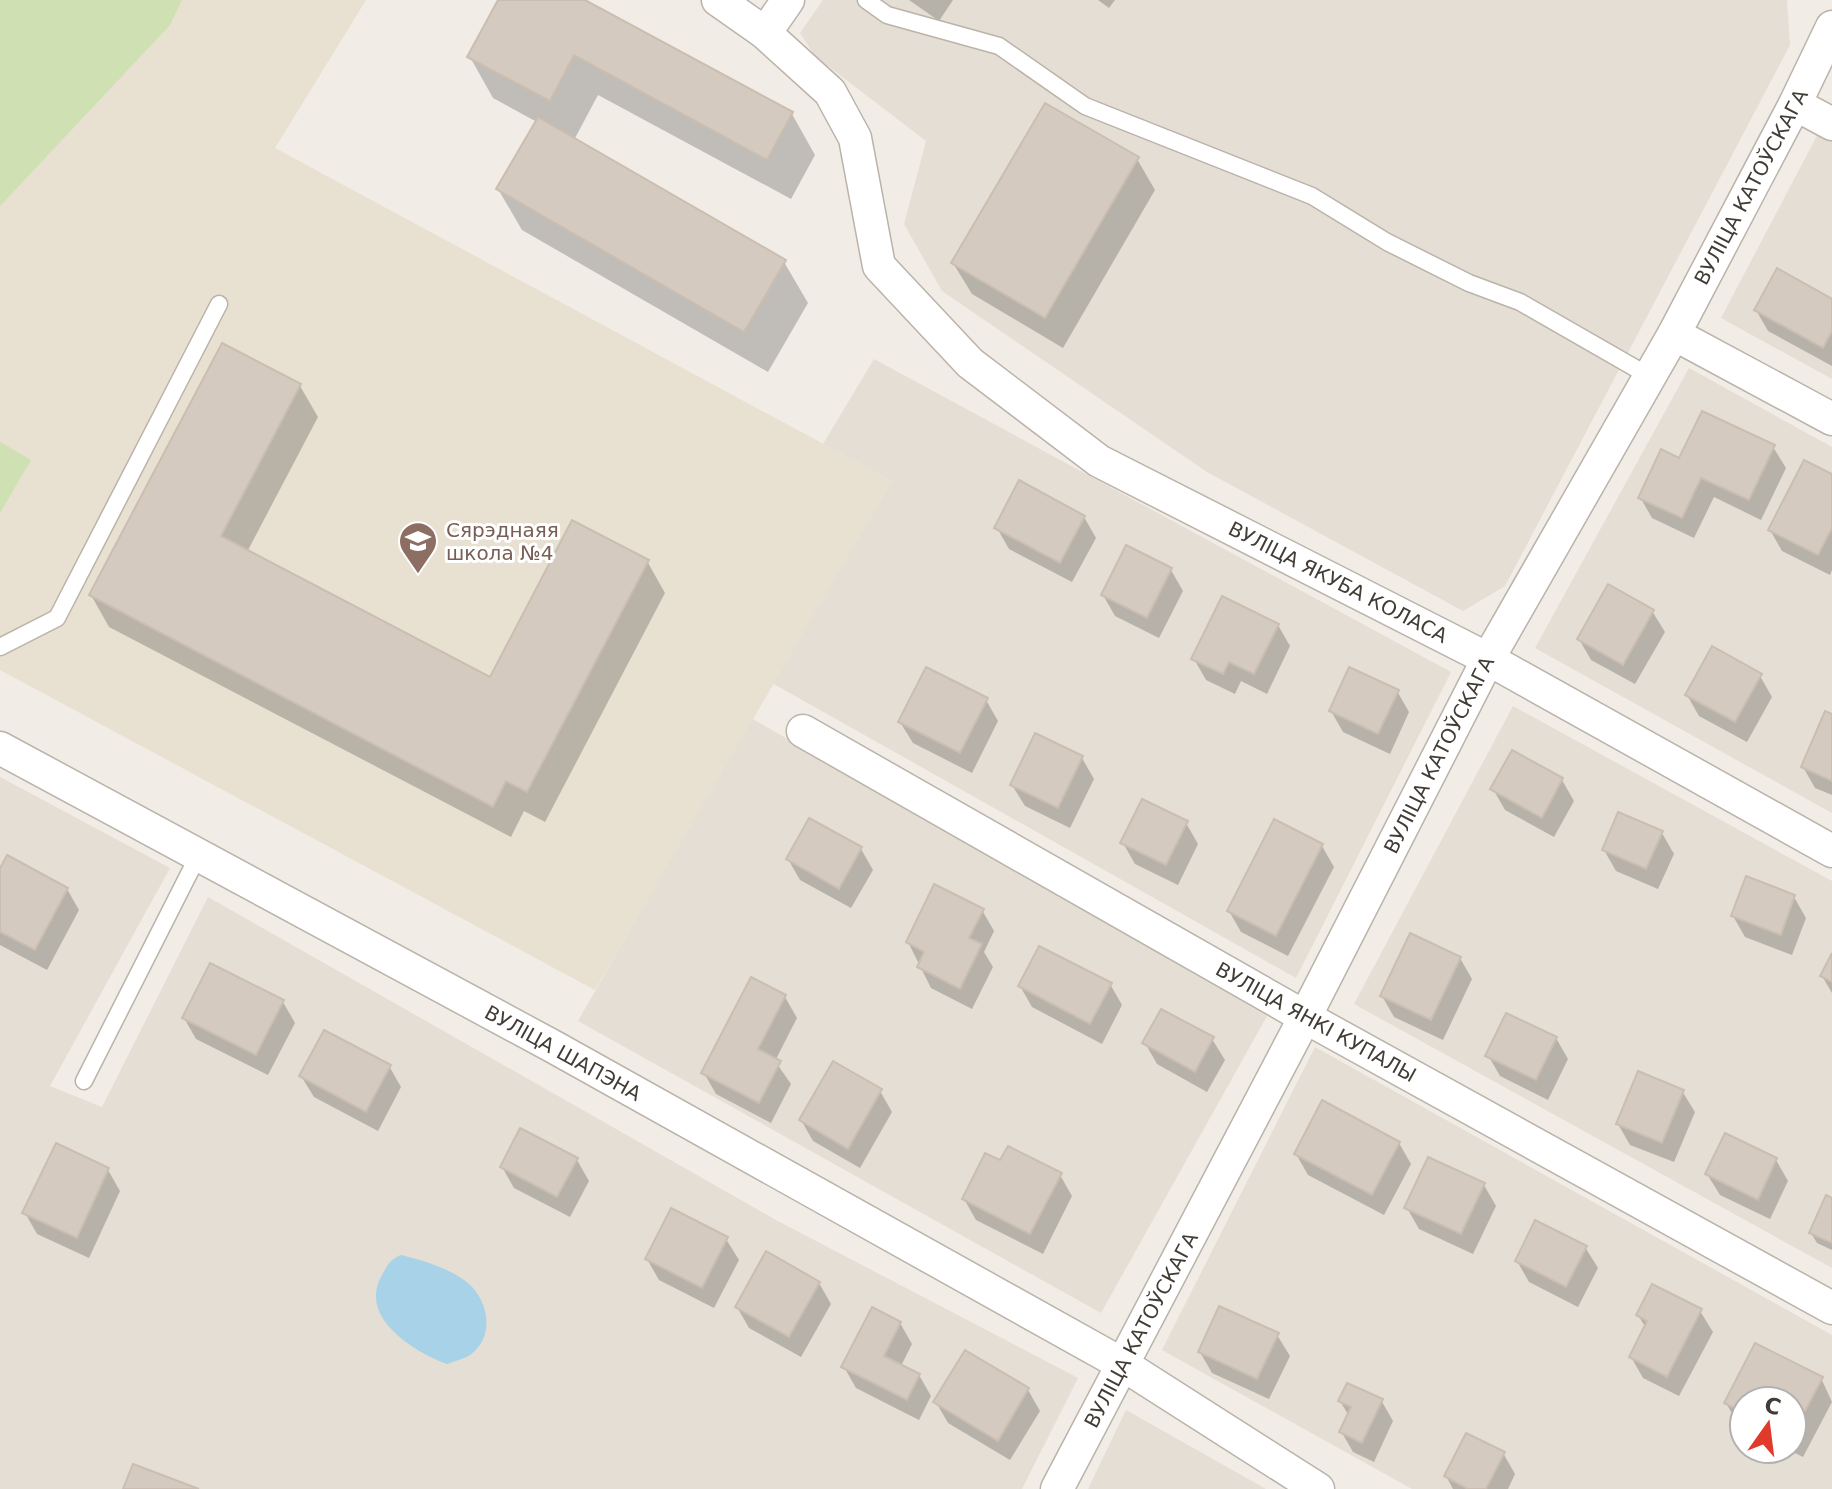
<svg xmlns="http://www.w3.org/2000/svg" width="1832" height="1489" viewBox="0 0 1832 1489" font-family="'DejaVu Sans',sans-serif">
	<rect width="100%" height="100%" fill="#f1ece6"/>
	<g fill="#e4ded4" fill-rule="evenodd">
		<path d="M823 0H1787L1790 45 1505 586 1463 611 1207 472 942 291 904 224 926 141 815 56 800 33Z"/>
		<path d="M1819 132 1832 139V379L1721 318Z"/>
		<path d="M874 359 1451 672 1296 978 772 683 892 481 823 444Z"/>
		<path d="M1689 368 1832 447V813L1535 648Z"/>
		<path d="M1513 706 1832 881V1268L1354 1004Z"/>
		<path d="M751 718 1267 1016 1101 1313 578 1021Z"/>
		<path d="M0 777 170 868 50 1086 102 1107 208 897 776 1220 1078 1378 1022 1489H0Z"/>
		<path d="M1315 1047 1832 1335V1489H1412L1162 1350ZM1744 1401H1792V1449H1744Z"/>
		<path d="M1126 1410 1266 1489H1088Z"/>
	</g>
	<path fill="#e8e0d1" d="M0 0H366L275 148 892 481 595 990 0 670Z"/>
	<g fill="#cfe1b2">
		<path d="M0 0H182L170 25 0 206Z"/>
		<path d="M0 442 31 460 0 513Z"/>
	</g>
	<path fill="#a8d2e7" d="M401 1255C422 1260 452 1269 469 1284 489 1302 495 1337 470 1355 464 1359 454 1361 447 1364 414 1352 359 1318 381 1277 387 1266 389 1260 401 1255Z"/>
	<g fill="#0003">
		<path d="M500 0H581L792 114 815 155 791 199 598 95 574 140 784 262 808 303 768 372 522 230 498 189 537 122 493 98 470 57Z"/>
		<path d="M909 0H953L939 21Z"/>
		<path d="M1098 0H1115L1109 8Z"/>
		<path d="M1137 159 1155 190 1063 348 972 294 953 263Z"/>
		<path d="M1832 301V366L1768 331 1756 310Z"/>
		<path d="M300 386 318 417 247 552 491 680 647 561 665 593 545 822 524 811 511 837 109 627 91 595Z"/>
		<path d="M1773 447 1786 468 1761 520 1714 497 1694 538 1652 518 1640 497 1680 461Z"/>
		<path d="M1832 476V570L1830 575 1782 551 1770 530Z"/>
		<path d="M1084 517 1096 538 1072 582 1009 549 997 528Z"/>
		<path d="M1171 570 1183 591 1159 638 1115 616 1103 595Z"/>
		<path d="M1652 611 1665 632 1635 684 1591 660 1579 639Z"/>
		<path d="M1278 625 1290 646 1267 694 1241 681 1235 694 1206 680 1194 659Z"/>
		<path d="M1760 676 1772 697 1747 742 1699 716 1687 695Z"/>
		<path d="M1397 691 1409 712 1390 754 1343 732 1331 711Z"/>
		<path d="M986 700 998 721 972 773 913 743 900 722Z"/>
		<path d="M1832 716V795L1815 788 1803 767Z"/>
		<path d="M1036 736 1082 758 1094 779 1070 828 1025 806 1012 785Z"/>
		<path d="M1562 780 1574 801 1554 837 1505 810 1493 789Z"/>
		<path d="M1186 823 1198 844 1178 885 1135 864 1123 843Z"/>
		<path d="M1662 833 1674 854 1658 889 1616 871 1604 850Z"/>
		<path d="M1322 846 1334 867 1288 956 1241 932 1229 911Z"/>
		<path d="M861 849 873 870 851 908 800 880 788 859Z"/>
		<path d="M0 872 67 889 79 910 47 970 0 945Z"/>
		<path d="M1794 897 1806 918 1792 955 1745 937 1733 916Z"/>
		<path d="M982 910 994 931 984 952 993 967 972 1009 931 988 908 942Z"/>
		<path d="M1832 957V993L1822 976Z"/>
		<path d="M1460 958 1472 979 1443 1040 1394 1017 1382 996Z"/>
		<path d="M1110 984 1122 1005 1102 1044 1032 1007 1020 986Z"/>
		<path d="M785 997 797 1018 775 1061 791 1084 771 1123 716 1094 704 1073Z"/>
		<path d="M283 1002 295 1023 268 1075 196 1039 184 1018Z"/>
		<path d="M1556 1038 1568 1059 1548 1100 1500 1076 1488 1055Z"/>
		<path d="M1212 1039 1225 1060 1207 1092 1157 1064 1145 1043Z"/>
		<path d="M389 1066 401 1087 378 1131 314 1097 301 1076Z"/>
		<path d="M880 1091 892 1112 860 1168 813 1141 801 1120Z"/>
		<path d="M1682 1091 1695 1112 1674 1162 1630 1145 1618 1124Z"/>
		<path d="M1399 1143 1411 1164 1384 1215 1308 1175 1296 1154Z"/>
		<path d="M577 1160 589 1181 570 1217 514 1188 502 1167Z"/>
		<path d="M1776 1160 1788 1181 1770 1219 1720 1195 1707 1174Z"/>
		<path d="M108 1170 120 1191 89 1258 37 1234 25 1213Z"/>
		<path d="M1060 1175 1072 1196 1043 1254 976 1220 964 1199Z"/>
		<path d="M1484 1185 1496 1206 1473 1254 1419 1229 1407 1208Z"/>
		<path d="M1832 1200V1250L1817 1243 1811 1233Z"/>
		<path d="M726 1239 739 1260 714 1308 659 1280 647 1259Z"/>
		<path d="M1585 1247 1598 1268 1578 1307 1529 1282 1517 1261Z"/>
		<path d="M819 1283 831 1304 801 1357 749 1328 737 1307Z"/>
		<path d="M1700 1311 1713 1332 1679 1396 1643 1378 1631 1357 1646 1328 1638 1315Z"/>
		<path d="M900 1323 912 1344 901 1366 919 1375 931 1396 919 1420 856 1388 844 1367Z"/>
		<path d="M1277 1335 1290 1356 1269 1399 1212 1373 1200 1352Z"/>
		<path d="M1821 1378 1832 1402 1803 1457 1787 1449H1792V1401H1744V1427L1738 1424 1726 1403Z"/>
		<path d="M1028 1390 1040 1411 1010 1460 948 1423 936 1402Z"/>
		<path d="M1381 1400 1393 1421 1374 1462 1353 1452 1341 1431 1349 1416 1340 1401Z"/>
		<path d="M1503 1453 1515 1474 1508 1489H1453L1446 1476Z"/>
	</g>
	<g fill="#d4cabf" stroke="#cbbeb0" stroke-width="2">
		<path d="M498 0H585L793 112 767 160 574 55 550 101 467 57Z"/>
		<path d="M1045 103 1139 157 1045 318 951 263Z"/>
		<path d="M538 117 786 260 744 332 496 189Z"/>
		<path d="M1777 268 1832 299V331L1823 348 1754 310Z"/>
		<path d="M222 343 301 384 221 536 490 677 572 520 649 560 527 792 506 781 493 807 89 595Z"/>
		<path d="M1702 411 1775 445 1749 500 1701 478 1682 518 1638 498 1661 449 1679 458Z"/>
		<path d="M1804 460 1832 474V528L1818 555 1768 530Z"/>
		<path d="M1019 480 1085 516 1060 563 994 528Z"/>
		<path d="M1126 545 1172 568 1147 618 1101 595Z"/>
		<path d="M1608 584 1654 610 1623 665 1577 639Z"/>
		<path d="M1222 596 1279 624 1254 674 1229 662 1223 674 1191 659Z"/>
		<path d="M1712 646 1762 674 1735 722 1685 695Z"/>
		<path d="M926 667 988 698 960 753 898 722Z"/>
		<path d="M1349 667 1399 690 1378 734 1329 711Z"/>
		<path d="M1825 711 1832 714V781L1801 767Z"/>
		<path d="M1035 733 1083 756 1058 808 1010 785Z"/>
		<path d="M1512 750 1563 778 1542 818 1490 789Z"/>
		<path d="M1142 799 1188 821 1166 865 1120 843Z"/>
		<path d="M1618 812 1663 831 1646 869 1602 850Z"/>
		<path d="M809 818 862 847 839 889 786 859Z"/>
		<path d="M1274 819 1323 844 1276 936 1227 911Z"/>
		<path d="M7 855 68 888 35 950 0 932V868Z"/>
		<path d="M1746 876 1795 895 1781 935 1731 916Z"/>
		<path d="M934 884 984 909 969 938 982 944 960 989 917 967 924 952 906 942Z"/>
		<path d="M1410 933 1461 957 1431 1020 1380 996Z"/>
		<path d="M1039 946 1112 983 1090 1024 1018 986Z"/>
		<path d="M1832 953V982L1820 976Z"/>
		<path d="M210 963 284 1000 256 1055 182 1018Z"/>
		<path d="M751 977 786 995 758 1049 781 1061 759 1103 701 1073Z"/>
		<path d="M1161 1009 1214 1037 1195 1072 1142 1043Z"/>
		<path d="M1506 1013 1557 1037 1536 1080 1485 1056Z"/>
		<path d="M324 1030 391 1065 366 1112 299 1076Z"/>
		<path d="M833 1061 882 1089 848 1149 799 1120Z"/>
		<path d="M1638 1071 1684 1090 1662 1143 1616 1124Z"/>
		<path d="M1322 1100 1400 1142 1372 1195 1294 1154Z"/>
		<path d="M520 1128 578 1158 557 1197 500 1167Z"/>
		<path d="M1725 1133 1777 1158 1758 1200 1705 1174Z"/>
		<path d="M56 1143 109 1168 77 1238 22 1213Z"/>
		<path d="M1008 1146 1062 1173 1030 1234 962 1199 985 1153 1000 1160Z"/>
		<path d="M1428 1157 1485 1183 1461 1234 1404 1208Z"/>
		<path d="M1826 1195 1832 1198V1243L1809 1233Z"/>
		<path d="M671 1208 728 1237 702 1288 645 1259Z"/>
		<path d="M1535 1220 1587 1246 1566 1287 1515 1261Z"/>
		<path d="M766 1251 820 1282 789 1337 735 1307Z"/>
		<path d="M1652 1284 1702 1309 1667 1377 1629 1357 1647 1321 1636 1315Z"/>
		<path d="M1219 1306 1279 1333 1257 1379 1198 1352Z"/>
		<path d="M872 1307 901 1322 884 1356 920 1374 907 1400 841 1367Z"/>
		<path d="M1755 1343 1823 1377 1792 1436V1401H1744V1413L1724 1403Z"/>
		<path d="M965 1350 1029 1388 998 1441 933 1402Z"/>
		<path d="M1347 1383 1383 1399 1362 1443 1339 1432 1351 1407 1338 1401Z"/>
		<path d="M1466 1433 1505 1452 1486 1489H1468L1444 1476Z"/>
		<path d="M133 1464 199 1489H123Z"/>
	</g>
	<g fill="none" stroke-linecap="round" stroke-linejoin="round">
		<g stroke="#bbb3a9" stroke-width="19">
			<g id="lane">
				<path d="M866 0 887 15 999 46 1085 106 1312 196 1387 242 1469 283 1520 302 1649 376"/>
				<path d="M0 647 57 618 219 304"/>
				<path d="M84 1081 199 854"/>
			</g>
		</g>
		<g stroke="#bbb3a9" stroke-width="35">
			<g id="street">
				<path d="M718 0 765 33 830 92 855 138 879 266 970 363 1099 461 1488 659 1832 851"/>
				<path d="M765 33 788 0"/>
				<path d="M1795 104 1832 124"/>
				<path d="M1674 334 1832 419"/>
				<path d="M803 731 1305 1017 1832 1308"/>
				<path d="M0 748 554 1047 1122 1364 1318 1489"/>
				<path d="M1057 1489 1305 1017 1488 659 1674 334 1795 104 1832 27"/>
			</g>
		</g>
		<use href="#lane" stroke="#fff" stroke-width="16"/>
		<use href="#street" stroke="#fff" stroke-width="32"/>
	</g>
	<defs>
		<g id="school-pin" transform="scale(2)"><path d="M0 17L-7.5 6A9.5 9.5 0 1 1 7.5 6Z" fill="#8d6e63" stroke="#fff"/><path d="M0-5L7-2L0 1L-7-2ZM-4 1L0 2.5L4 1V4Q0 6-4 4Z" fill="#fff"/></g>
	</defs>
	<g fill-rule="evenodd">
		<use href="#school-pin" x="418" y="541"/>
	</g>
	<g text-anchor="middle" dominant-baseline="central" stroke-width="6" stroke-linejoin="round" paint-order="stroke">
		<g font-size="20" fill="#423c36" stroke="#fff">
			<text transform="translate(1751 187) rotate(-62)">ВУЛІЦА КАТОЎСКАГА</text>
			<text transform="translate(1338 582) rotate(27)">ВУЛІЦА ЯКУБА КОЛАСА</text>
			<text transform="translate(1439 755) rotate(-63)">ВУЛІЦА КАТОЎСКАГА</text>
			<text transform="translate(1316 1022) rotate(29)">ВУЛІЦА ЯНКІ КУПАЛЫ</text>
			<text transform="translate(563 1053) rotate(29)">ВУЛІЦА ШАПЭНА</text>
			<text transform="translate(1141 1330) rotate(-62)">ВУЛІЦА КАТОЎСКАГА</text>
		</g>
		<g font-size="20" fill="#785e54" stroke="#fff" text-anchor="start">
			<text x="446" y="530">Сярэднаяя<tspan x="446" dy="23">школа №4</tspan></text>
		</g>
	</g>
	<g transform="translate(1768 1425) rotate(14)"><circle r="38" fill="#ffffff" stroke="#b3b1af" stroke-width="2"/>
	<path d="M0-6L14 30L0 20L-14 30Z" fill="#e1392c"/>
	<text y="-12" font-size="22" font-weight="bold" text-anchor="middle" fill="#423c36">С</text>
	</g>
</svg>
